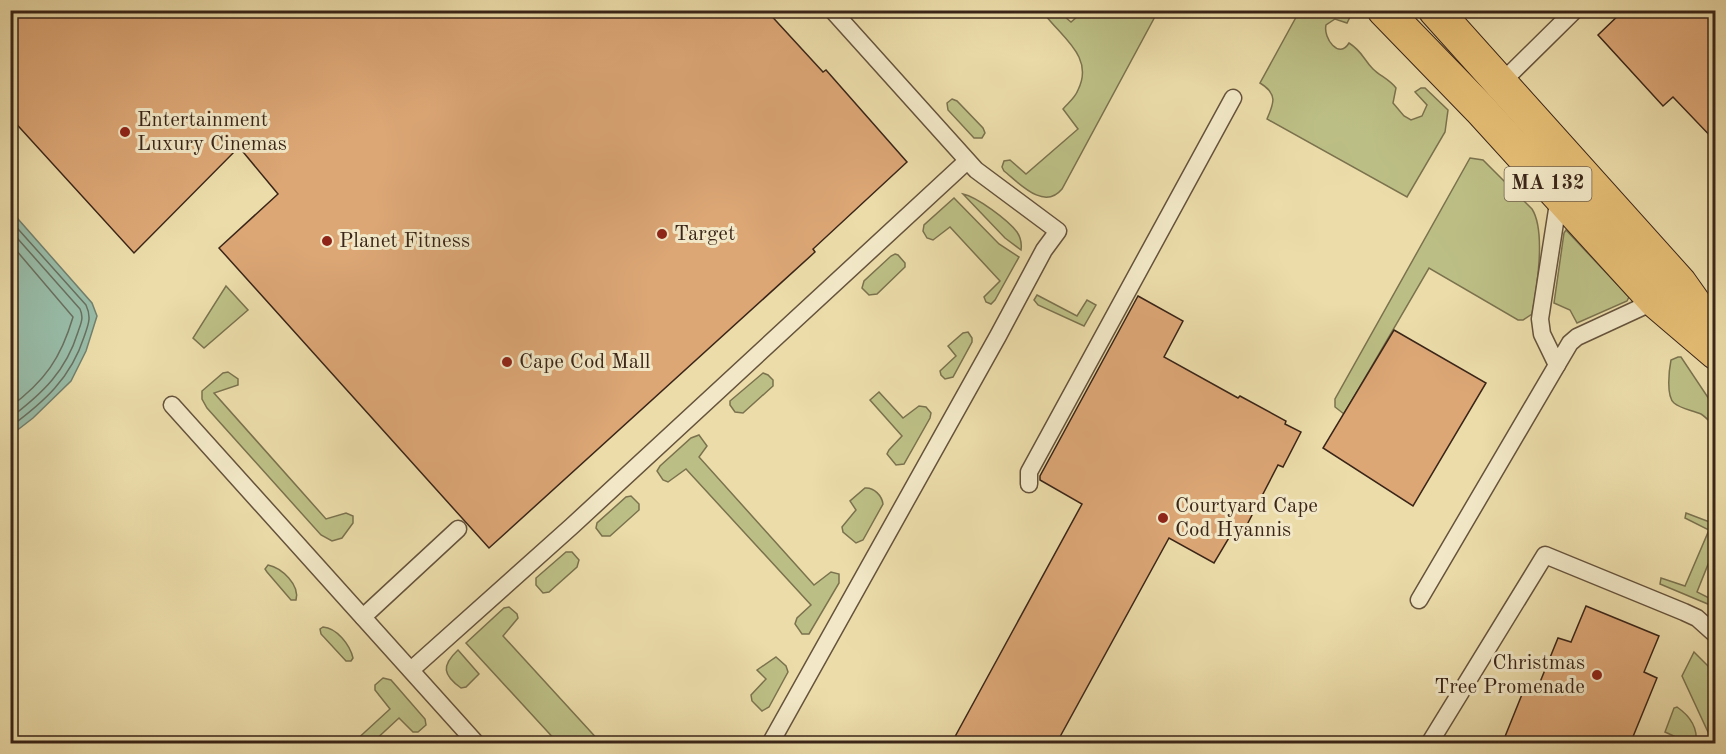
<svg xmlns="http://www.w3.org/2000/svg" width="1726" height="754" viewBox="0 0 1726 754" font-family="'Old Standard TT',serif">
	<rect width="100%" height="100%" fill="#ebdca9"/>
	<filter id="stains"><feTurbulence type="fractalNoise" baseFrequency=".00333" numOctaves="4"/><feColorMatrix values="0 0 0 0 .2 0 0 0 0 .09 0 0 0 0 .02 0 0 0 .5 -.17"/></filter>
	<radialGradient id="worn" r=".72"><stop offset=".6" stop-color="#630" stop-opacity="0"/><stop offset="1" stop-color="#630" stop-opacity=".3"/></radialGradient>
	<g fill="#bcbf85" stroke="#7b724e" stroke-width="1.5">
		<path d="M1300 10 1353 11 1347 23 1335 19 1326 25C1323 38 1339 60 1349 43 1363 52 1363 59 1373 69 1380 76 1389 79 1396 88L1393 103 1404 116 1411 120 1422 116 1427 105 1415 92 1421 88H1425L1448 110 1445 132 1407 197 1267 119C1274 103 1278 94 1260 83Z"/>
		<path d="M1048 11H1058L1071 22 1084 11H1158L1062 189C1044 211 1019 183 1004 171L1002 167 1004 161 1010 160 1026 174 1078 129 1063 109C1068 103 1075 98 1078 90 1094 58 1064 39 1046 16Z"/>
		<path d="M952 99 957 101 983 128 985 133 982 138H974L948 110 947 103Z"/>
		<path d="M1470 158 1483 160 1532 209C1546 231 1537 288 1532 314L1523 320H1518L1429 268 1344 414 1335 407V399Z"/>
		<path d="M963 194C977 197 1008 220 1017 232 1021 238 1022 243 1021 250L1005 238Z"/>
		<path d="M954 198 999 244 1019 257 995 300 991 304 986 302 984 297 1000 281 950 227 933 240 927 238 923 231 924 225Z"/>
		<path d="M1566 230 1629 297 1627 301 1577 323 1570 310 1554 303 1564 233Z"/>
		<path d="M895 254 898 255 905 263V267L877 294 869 295 862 288 864 281 891 256Z"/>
		<path d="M226 286 248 310 204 348 193 338Z"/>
		<path d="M1037 295 1077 316 1087 300 1096 305 1084 326 1038 305 1034 300Z"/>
		<path d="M968 332 972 338V342L953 377 945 379 941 375 940 371 956 356 948 346 963 333Z"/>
		<path d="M1678 357H1681L1715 408V427C1711 423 1706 417 1701 414 1692 410 1681 409 1674 403 1666 396 1669 370 1671 360Z"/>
		<path d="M228 372 238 379V385L214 393 326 519 346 513 353 516V523L342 538 332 541 321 535 207 408 202 399V391L223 373Z"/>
		<path d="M763 373 768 375 773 380V386L743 413 735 412 730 405V401Z"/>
		<path d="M879 392 903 418 919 406 926 407 931 413 930 418 904 464 896 465 887 454 889 450 902 436 870 400Z"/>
		<path d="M699 435 707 446 699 457 814 585 831 572 839 574V583L809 634H802L795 624 797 618 811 605 686 469 668 482 663 480 657 471 660 466 691 438Z"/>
		<path d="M865 488C874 487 882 496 883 504L863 540 856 543 843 532 842 527 856 510 850 501Z"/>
		<path d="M631 496 639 504V510L610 536H602L596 528 597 523 626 497Z"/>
		<path d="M1686 513 1715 524V547L1697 592 1715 601V607L1660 584 1661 578 1685 586 1709 530 1685 518Z"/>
		<path d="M566 552H572L579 560 577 567 549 592 543 593 536 585V578Z"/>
		<path d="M268 565C282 568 300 585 296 600H291L267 572 265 569Z"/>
		<path d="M509 607 517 614 518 618 503 636 601 743H558L466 643 504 608Z"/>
		<path d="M323 627C337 628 350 645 353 658L351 661H346L321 634 320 629Z"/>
		<path d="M458 650 479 674 466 687 461 688C443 675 441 666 458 650Z"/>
		<path d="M1694 652 1715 673V722L1708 732 1682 676Z"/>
		<path d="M776 657 786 666 788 672 769 707 762 711 752 701 751 695 766 679 757 670Z"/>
		<path d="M383 678 391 680 425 719 426 725 418 732H413L399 718 372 743H353L390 709 375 690V685Z"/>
		<path d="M1677 707C1690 716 1698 727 1696 743H1689L1665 732 1674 708Z"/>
	</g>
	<path fill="#98bca8" stroke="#72806e" stroke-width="1.5" d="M11 211 92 303 97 316 86 351 71 381 33 418 11 435Z"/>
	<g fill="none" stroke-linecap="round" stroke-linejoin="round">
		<g stroke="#697060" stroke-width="1.5">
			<path d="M10 220 86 305C92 318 88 325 84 337 71 378 44 402 10 427"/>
			<path d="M10 230 80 309C84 318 81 323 78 332 66 371 43 393 10 418"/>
			<path d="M10 243 73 317C61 358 45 381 10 407"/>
		</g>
	</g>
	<g fill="#dca675" stroke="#3a2518" stroke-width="1.5">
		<path d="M10 10H766L823 72 826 70 907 162 813 249 815 252 489 548 219 248 278 194 239 147 134 253 10 117Z"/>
		<path d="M1624 10H1716V142L1673 97 1663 106 1598 35Z"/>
		<path d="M1138 296 1183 321 1164 357 1238 398 1240 396 1286 421 1285 424 1301 432 1283 467 1278 465 1238 542 1230 536 1214 563 1169 538 1056 744H951L1082 504 1040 480V476Z"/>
		<path d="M1394 330 1486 383 1413 506 1323 448Z"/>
		<path d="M1586 606 1659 636 1644 672 1657 678 1630 744H1502L1527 682 1538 687 1558 638 1571 642Z"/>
	</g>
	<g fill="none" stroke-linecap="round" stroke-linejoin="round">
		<g stroke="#66533c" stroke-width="19">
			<g id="lane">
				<path d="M1499 85 1575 10"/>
				<path d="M1559 197 1540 319 1542 334 1557 365 1570 343 1577 337 1655 301"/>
				<path d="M172 405 477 744"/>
				<path d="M1029 484V472L1233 98"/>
				<path d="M1419 600 1557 365"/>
				<path d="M363 617 458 529"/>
				<path d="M411 670 572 526 967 161"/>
				<path d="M770 744 998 336 1044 250 1058 231 976 170 832 10"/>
				<path d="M1429 744 1545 555 1684 612 1697 618 1716 635"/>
			</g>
		</g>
		<g stroke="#3a2518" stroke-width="35">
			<g id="primary">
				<path d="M1384 10 1480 109 1655 301 1716 353"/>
				<path d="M1435 10 1680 283 1716 334"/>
			</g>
		</g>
		<use href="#lane" stroke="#f2e8c7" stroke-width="16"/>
		<use href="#primary" stroke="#e6be74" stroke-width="33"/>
	</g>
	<g fill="#8f2418" stroke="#f2e8c7" stroke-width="2">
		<circle cx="125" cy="132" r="6"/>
		<circle cx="662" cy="234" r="6"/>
		<circle cx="327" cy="241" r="6"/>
		<circle cx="507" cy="362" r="6"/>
		<circle cx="1163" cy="518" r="6"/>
		<circle cx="1597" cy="675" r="6"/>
	</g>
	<g text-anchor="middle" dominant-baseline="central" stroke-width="6" stroke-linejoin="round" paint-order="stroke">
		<rect fill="#f2e8c7" stroke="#71604c" stroke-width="1.5" x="1504.5" y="167" width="87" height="34" rx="4.5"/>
		<g font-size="20" font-weight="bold" fill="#3a2518">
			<text x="1548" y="184">MA 132</text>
		</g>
		<g font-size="21" fill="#3a2518" stroke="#f2e8c7" text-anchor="start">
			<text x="137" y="120">Entertainment<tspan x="137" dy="24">Luxury Cinemas</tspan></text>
			<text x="674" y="234">Target</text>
			<text x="339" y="241">Planet Fitness</text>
			<text x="519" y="362">Cape Cod Mall</text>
			<text x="1175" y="506">Courtyard Cape<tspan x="1175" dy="24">Cod Hyannis</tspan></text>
			<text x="1585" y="663" text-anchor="end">Christmas<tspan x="1585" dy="24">Tree Promenade</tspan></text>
		</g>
	</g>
	<rect width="1726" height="754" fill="none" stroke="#ebdca9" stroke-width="36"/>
	<rect x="12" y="12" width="1702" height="730" fill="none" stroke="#3a2518" stroke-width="3"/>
	<rect x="18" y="18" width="1690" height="718" fill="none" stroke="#3a2518" stroke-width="1.5"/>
	<rect width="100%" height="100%" filter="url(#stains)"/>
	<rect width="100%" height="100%" fill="url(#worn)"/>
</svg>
